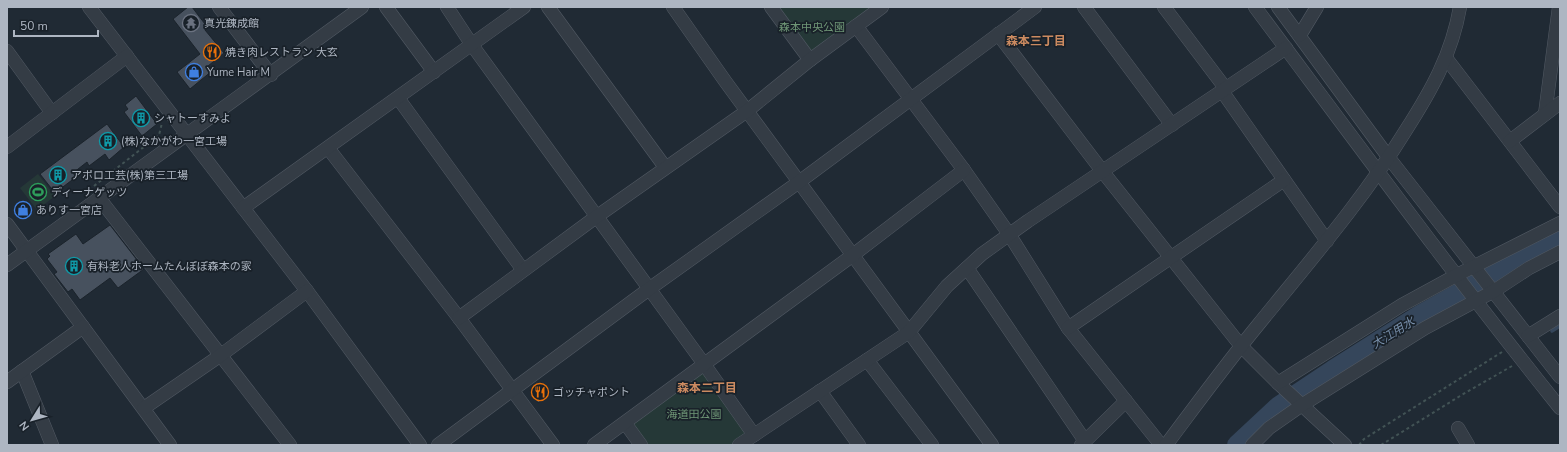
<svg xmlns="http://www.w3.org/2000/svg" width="1567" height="452" viewBox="0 0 1567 452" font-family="'Nunito Sans','Noto Sans JP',sans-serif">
	<rect width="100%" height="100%" fill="#202a34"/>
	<g fill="#253837">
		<path d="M771 7H877L807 56Z"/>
		<path d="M38 174 55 196 37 210 20 188Z"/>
		<path d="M701 369 747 434 731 445H646L631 424Z"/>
	</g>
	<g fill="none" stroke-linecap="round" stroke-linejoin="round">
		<path stroke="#35465b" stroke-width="3.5" d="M1552 331 1560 326"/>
		<path stroke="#35465b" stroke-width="20" d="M1237 445 1279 406 1333 370 1420 315 1560 237"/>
	</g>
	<g fill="#47515e" stroke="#1b232b">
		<path d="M188 7H192L208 28 205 30 224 53 208 66 212 71 190 89 177 72 200 54 173 19Z"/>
		<path d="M136 96 157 124 142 136 124 112 128 109 125 105Z"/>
		<path d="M107 124 124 147 109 160 105 154 89 166 87 162 73 173 76 177 55 193 40 174Z"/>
		<path d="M110 225 144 269 118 288 110 278 80 300 72 289 68 292 54 274 57 272 47 259 50 256 48 254 76 234 83 244Z"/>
		<path d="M541 382 550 394 538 403 530 390Z"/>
	</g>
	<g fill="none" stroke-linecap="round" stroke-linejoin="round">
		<g stroke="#515963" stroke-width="14">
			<g id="minor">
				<path d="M89 7 307 291 420 445"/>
				<path d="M219 7 271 75"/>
				<path d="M386 7 434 72"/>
				<path d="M447 7 472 45 704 364 754 435"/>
				<path d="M548 7 665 167"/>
				<path d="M673 7 725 81 992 445"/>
				<path d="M771 7 810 60"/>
				<path d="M1084 7 1172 125"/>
				<path d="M1164 7 1226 89"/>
				<path d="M1255 7C1356 142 1455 277 1560 408"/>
				<path d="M1278 7 1389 158 1560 377"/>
				<path d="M856 26 964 170 1009 234 1068 328 1161 445"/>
				<path d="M998 34 1103 172 1241 346 1278 383 1345 445"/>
				<path d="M1300 35 1317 7"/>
				<path d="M7 51 52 113"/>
				<path d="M1446 58 1560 207"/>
				<path d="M1222 91 1327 241"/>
				<path d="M398 98 523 270"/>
				<path d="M1545 114 1559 7"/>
				<path d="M1510 141 1560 103"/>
				<path d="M7 147 127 56"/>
				<path d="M328 148 459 318 553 445"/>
				<path d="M99 198 290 445"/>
				<path d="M243 208 524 7"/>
				<path d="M7 224 170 445"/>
				<path d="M7 265 362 7"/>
				<path d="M967 268 1085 441"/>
				<path d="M459 318 596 217 747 111 810 60 882 7"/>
				<path d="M1068 328 1284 180"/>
				<path d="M1528 336 1560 316"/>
				<path d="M867 360 932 445"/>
				<path d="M22 371 52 445"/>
				<path d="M7 382 83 327"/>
				<path d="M1278 383 1402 305 1457 275 1560 223"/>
				<path d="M820 391 859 445"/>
				<path d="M144 408 221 355 307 291"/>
				<path d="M625 423 641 445"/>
				<path d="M1458 428 1468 445"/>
				<path d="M438 445 649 289 799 182 1035 7"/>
				<path d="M594 445 853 255 964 170"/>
				<path d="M739 445 909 332 947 286 982 254 1028 221 1286 48"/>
				<path d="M1081 445 1126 401"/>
				<path d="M1166 445C1196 405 1226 364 1258 325 1309 262 1363 200 1406 130 1431 91 1452 54 1460 7"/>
				<path d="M1252 445 1269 428 1302 405 1425 328 1494 291 1529 268 1560 252"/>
			</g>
		</g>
		<g stroke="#425355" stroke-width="2" stroke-dasharray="3 3" stroke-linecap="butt">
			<path d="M94 186 159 135 162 123"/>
			<path d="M1359 445 1364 439 1502 352"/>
			<path d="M1381 445 1460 396 1512 366"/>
		</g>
		<use href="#minor" stroke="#343c45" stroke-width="13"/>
	</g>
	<defs>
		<g id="temple-ring" transform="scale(0.9)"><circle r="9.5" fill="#192129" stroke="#6b7280" stroke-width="1.5"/><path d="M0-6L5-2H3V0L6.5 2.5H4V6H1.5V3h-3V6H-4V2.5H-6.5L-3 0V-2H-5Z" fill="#6b7280"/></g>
		<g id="restaurant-ring" transform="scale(0.9)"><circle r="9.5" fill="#192129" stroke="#e8710a" stroke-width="1.5"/><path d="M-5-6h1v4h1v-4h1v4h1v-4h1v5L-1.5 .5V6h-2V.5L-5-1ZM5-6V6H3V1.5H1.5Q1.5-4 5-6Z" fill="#e8710a"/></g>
		<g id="shop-ring" transform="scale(0.9)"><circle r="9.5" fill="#192129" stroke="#3f7fe0" stroke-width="1.5"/><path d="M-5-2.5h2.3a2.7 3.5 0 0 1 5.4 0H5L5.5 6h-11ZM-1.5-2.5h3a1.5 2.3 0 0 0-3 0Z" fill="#3f7fe0"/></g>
		<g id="building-ring" transform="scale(0.9)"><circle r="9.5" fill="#192129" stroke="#0f9aa8" stroke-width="1.5"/><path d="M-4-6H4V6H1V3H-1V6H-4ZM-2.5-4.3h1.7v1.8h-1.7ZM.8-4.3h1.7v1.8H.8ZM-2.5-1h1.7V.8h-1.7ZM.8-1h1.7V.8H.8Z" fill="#0f9aa8"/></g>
		<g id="stadium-ring" transform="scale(0.9)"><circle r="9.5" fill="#192129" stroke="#2e9e5b" stroke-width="1.5"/><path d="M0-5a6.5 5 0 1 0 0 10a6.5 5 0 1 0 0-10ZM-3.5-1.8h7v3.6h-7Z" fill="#2e9e5b"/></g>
	</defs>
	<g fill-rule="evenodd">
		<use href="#temple-ring" x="191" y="23"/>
		<use href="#restaurant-ring" x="212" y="52"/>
		<use href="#shop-ring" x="194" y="72"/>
		<use href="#building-ring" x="141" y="118"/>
		<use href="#building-ring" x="108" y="141"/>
		<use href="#building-ring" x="58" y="175"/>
		<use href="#stadium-ring" x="38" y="192"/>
		<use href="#shop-ring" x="23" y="210"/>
		<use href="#building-ring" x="74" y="266"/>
		<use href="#restaurant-ring" x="540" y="392"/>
	</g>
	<g text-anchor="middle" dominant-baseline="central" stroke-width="3.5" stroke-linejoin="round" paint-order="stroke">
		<g font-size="11" fill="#aeb6c2" stroke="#192129" text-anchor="start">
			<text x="204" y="23">真光錬成館</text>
			<text x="225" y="52">焼き肉レストラン 大玄</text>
			<text x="207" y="72">Yume Hair M</text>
			<text x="154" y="118">シャトーすみよ</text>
			<text x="121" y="141">(株)なかがわ一宮工場</text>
			<text x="71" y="175">アポロ工芸(株)第三工場</text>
			<text x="51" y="192">ディーナゲッツ</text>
			<text x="36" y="210">ありす一宮店</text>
			<text x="87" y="266">有料老人ホームたんぽぽ森本の家</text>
			<text x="553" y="392">ゴッチャポント</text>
		</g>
		<g font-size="11" fill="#6f9676" stroke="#192129">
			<text x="812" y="27">森本中央公園</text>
			<text x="694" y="414">海道田公園</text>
		</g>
		<g font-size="12" font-weight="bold" fill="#cb8a60" stroke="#192129">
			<text x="1036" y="41">森本三丁目</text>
			<text x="707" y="388">森本二丁目</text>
		</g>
		<g font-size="12" font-style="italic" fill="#778ea9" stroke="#192129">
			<text transform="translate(1393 333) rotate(-32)">大江用水</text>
		</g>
	</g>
	<rect width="1567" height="452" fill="none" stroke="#aeb6c2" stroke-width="16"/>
	<g transform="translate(32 420) rotate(233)" stroke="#192129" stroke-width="3" paint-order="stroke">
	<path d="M0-3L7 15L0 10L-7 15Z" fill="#aeb6c2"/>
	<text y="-6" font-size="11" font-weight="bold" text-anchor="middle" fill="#aeb6c2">N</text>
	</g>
	<path d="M14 30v6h84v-6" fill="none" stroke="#aeb6c2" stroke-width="2"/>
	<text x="20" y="30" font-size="12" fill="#aeb6c2" stroke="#192129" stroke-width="3" paint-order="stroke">50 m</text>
</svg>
